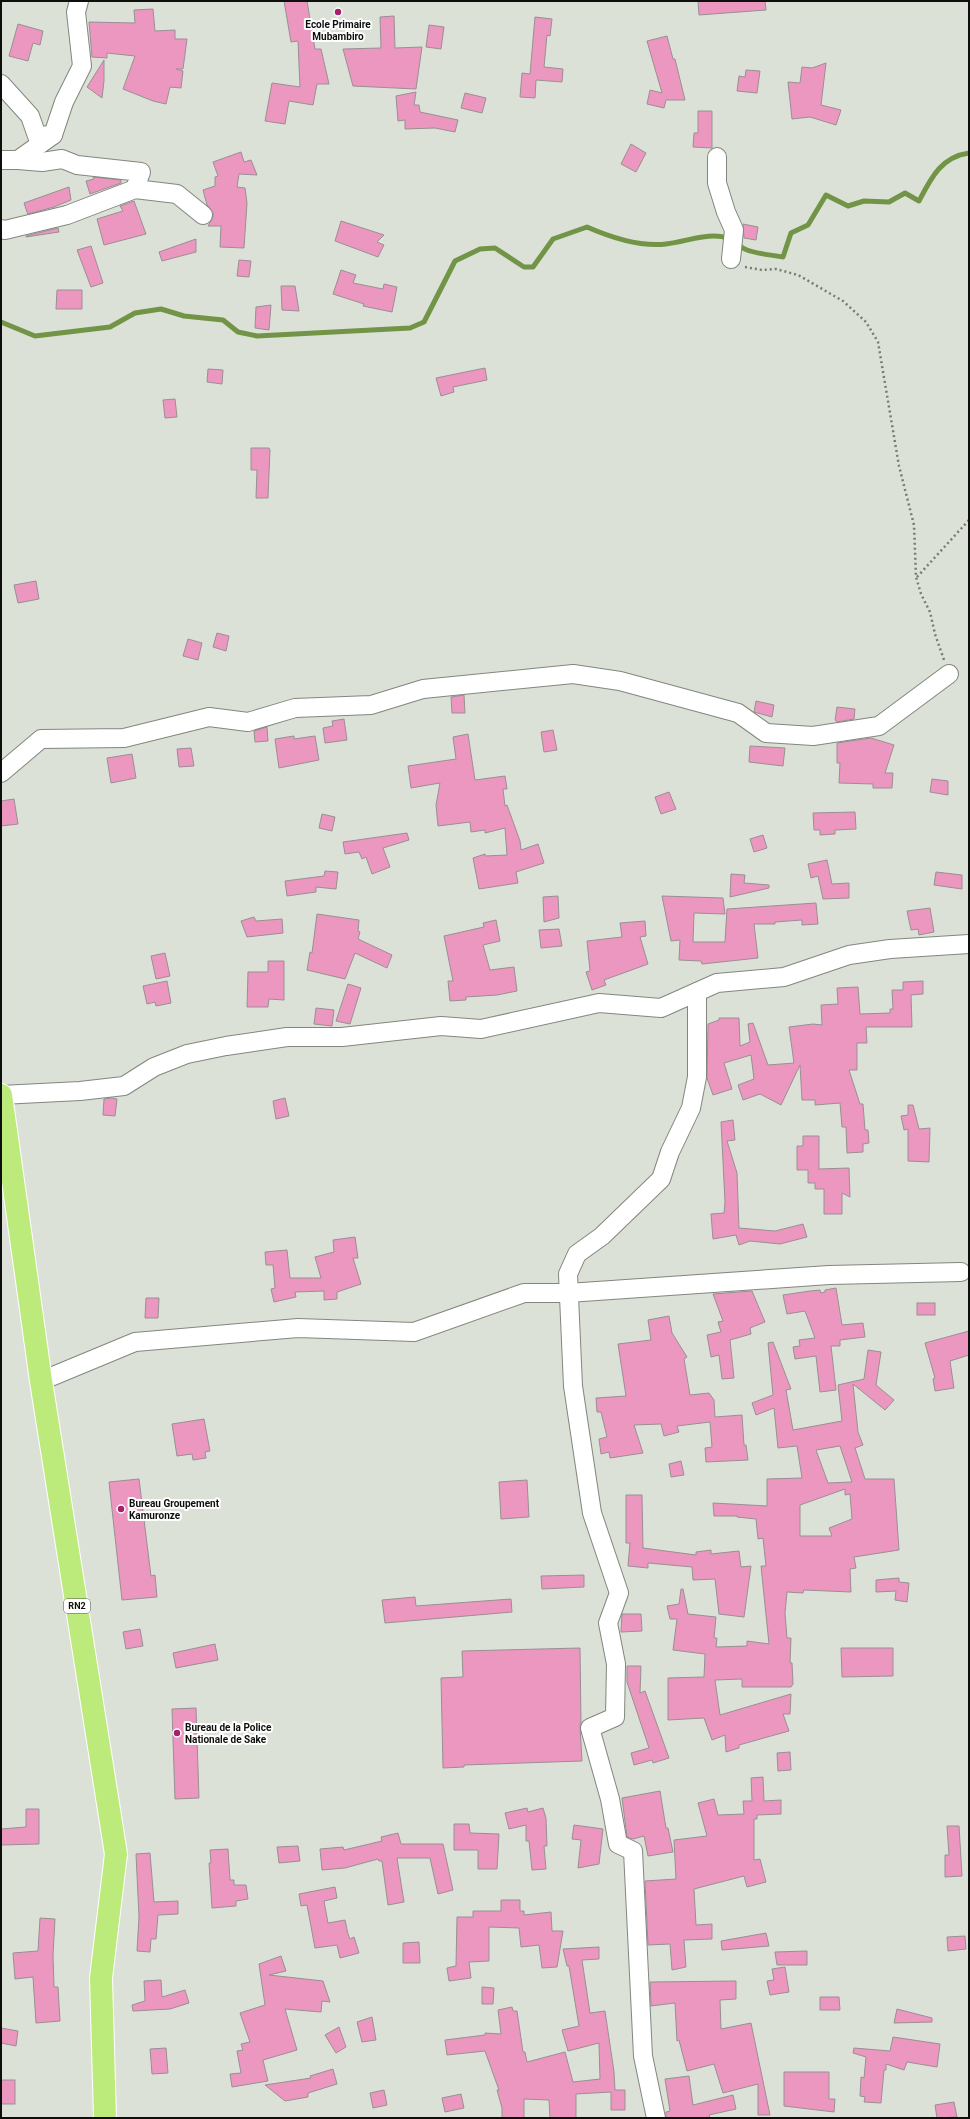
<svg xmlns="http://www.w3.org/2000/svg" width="970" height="2119" viewBox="0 0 970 2119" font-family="Roboto,sans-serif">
	<rect width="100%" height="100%" fill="#dce1d7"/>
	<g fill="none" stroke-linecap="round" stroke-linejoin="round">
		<path stroke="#719446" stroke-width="5" d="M1 322 35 336 110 327 135 313 161 309 184 316 223 320 238 332 257 336 410 328 424 322 455 261 480 249 495 248 524 267H533L553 239 587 227C612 238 639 247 666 244 683 242 698 236 714 236 733 236 735 245 747 250 758 254 772 255 783 257L791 233 808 225 826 195 848 206 864 201 889 202 905 193 919 201C931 178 941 157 969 153"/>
	</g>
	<g fill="#eb97bf" stroke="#9a8f93" fill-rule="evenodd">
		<path d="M284 1H307L315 49H321L329 84H317L313 105 289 101 285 124 265 121 272 83 300 87 298 41 291 42Z"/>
		<path d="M698 1H765L766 10 699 15Z"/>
		<path d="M153 9 155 31 175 30V39H187L183 69H176L183 71 181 88 170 87 166 104 153 101 123 89 135 56 107 53V58L92 57 89 22 135 23 134 10Z"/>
		<path d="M394 16 395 48 422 47 416 89 353 86 343 49 381 48 380 17Z"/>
		<path d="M535 17 552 19 550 36 547 35 544 67 563 69 562 82 536 80 535 98 520 97 522 73 530 74Z"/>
		<path d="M18 24 43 31 40 45 33 43 28 61 9 56Z"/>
		<path d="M429 25 444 27 441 49 426 47Z"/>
		<path d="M667 36 673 59H675L685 100H666L664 108 647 104 650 90 662 93 647 41Z"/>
		<path d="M104 60V81L102 98 87 87Z"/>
		<path d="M826 63 821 105 841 110 836 125 810 117 792 119 788 82 800 83 802 67 812 68Z"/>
		<path d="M746 70 760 71 757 93 737 91 739 76 745 77Z"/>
		<path d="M416 92 414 105H419L420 112 458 120 455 132 435 128 405 129V120L398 121 396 96Z"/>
		<path d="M465 93 486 98 482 113 461 108Z"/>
		<path d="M698 111H712V148L693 147 694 133H698Z"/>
		<path d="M631 144 646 153 636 172 621 164Z"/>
		<path d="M241 152 244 162 251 160 257 175 239 174 237 187 245 188 247 203 244 248 220 247 221 226H208L213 217V212L207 205 203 190 215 186V177L218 176 213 162Z"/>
		<path d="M93 177 121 180V183L90 194 86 181 94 179Z"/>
		<path d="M69 187 71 200 54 207 28 214 27 212 24 203Z"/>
		<path d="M134 201 146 234 104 245 97 219 123 211 120 206Z"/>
		<path d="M341 221 384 235 377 242 384 245 378 257 335 241Z"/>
		<path d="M743 224 758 227 756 240 744 238Z"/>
		<path d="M58 228 59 232 26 237V236Z"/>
		<path d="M196 239V252L162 261 159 252Z"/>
		<path d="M91 246 103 283 91 287 77 250Z"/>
		<path d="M239 260 251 261 249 277 237 276Z"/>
		<path d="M341 270 356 275 353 283 383 289 384 284 397 287 392 312 363 306 364 304 333 294Z"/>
		<path d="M281 286H295L299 311 282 310Z"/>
		<path d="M57 290H82V309H56Z"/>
		<path d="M271 305 269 330 255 328 256 307Z"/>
		<path d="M485 368 487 380 453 387 454 392 441 396 436 378Z"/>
		<path d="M208 369 223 370 222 384 207 382Z"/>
		<path d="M175 399 177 417 165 418 163 400Z"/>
		<path d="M251 448H269L270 450 268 498H256L257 470H251Z"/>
		<path d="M36 581 39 599 18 603 14 585Z"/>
		<path d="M217 633 229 636 226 651 213 647Z"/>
		<path d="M188 639 202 643 198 660 183 656Z"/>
		<path d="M464 695 465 713H452L451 697Z"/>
		<path d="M756 701 774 705 772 717 754 712Z"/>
		<path d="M837 707 855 709 854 719 837 722 835 720Z"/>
		<path d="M344 719 347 740 325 743 323 728 333 726 332 721Z"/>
		<path d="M267 727 268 741 255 742 254 731Z"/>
		<path d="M553 730 557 750 544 752 541 732Z"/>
		<path d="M468 734 475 780 505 776 507 789H503L505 806 507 805 520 841 521 850 538 844 544 863 516 872 518 883 479 889 473 858 485 854V856L507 855 505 828 485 833V830L471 832 470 822 438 826 436 805 440 783 411 788 408 766 456 759 453 737Z"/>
		<path d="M294 736V739L315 736 319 760 279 768 275 739Z"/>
		<path d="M871 738 894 745 885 773H893L892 788H873V784L839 783 840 763H837V743Z"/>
		<path d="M750 746 785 748 783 766 749 762Z"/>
		<path d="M191 748 194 766 179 767 177 749Z"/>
		<path d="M132 754 136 778 111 783 107 758Z"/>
		<path d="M932 779 948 781V795L930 792Z"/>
		<path d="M669 792 676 809 661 814 655 797Z"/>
		<path d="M14 799 18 824 1 826V801Z"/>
		<path d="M855 812 856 829 835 830V834L820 835V830H814L813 813Z"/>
		<path d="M322 814 335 817 332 831 319 828Z"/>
		<path d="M407 833 409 840 383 848 390 867 372 874 366 857 362 859 359 852 345 854 343 842Z"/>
		<path d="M763 835 767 848 754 852 750 839Z"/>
		<path d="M827 860 832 884 849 883V898L823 899 818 876 811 878 808 864Z"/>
		<path d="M325 871 338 872 336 889 316 887V892L287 896 285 881 324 876Z"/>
		<path d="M936 872 962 875V889L934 885Z"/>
		<path d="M731 874 745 875 744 883 769 885V888L730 897Z"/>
		<path d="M558 896 559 918 544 922 543 897Z"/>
		<path d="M662 896 723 898 725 914 694 913 693 942H725L727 909 816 903 818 924 802 925V920L775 922V924H754L758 958 702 964 701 961 679 960 680 940 671 941Z"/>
		<path d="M930 908 934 932 919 935 918 929 911 930 907 911Z"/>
		<path d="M317 914 359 920 358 931 360 932 358 939 392 955 387 968 355 953 345 979 307 970 310 952 312 953Z"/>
		<path d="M254 917 256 921 282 919 283 933 247 937 241 921Z"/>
		<path d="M496 920 500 941 483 945 490 970 514 967 517 991 497 995 466 997V1000L450 1001 448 981H453L444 936 484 927 483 923Z"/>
		<path d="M645 921 646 936 640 937 648 964 604 980 606 985 592 990 586 972 590 971 587 941 622 937 620 923Z"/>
		<path d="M559 929 562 946 541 948 539 930Z"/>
		<path d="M165 953 170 976 156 979 151 956Z"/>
		<path d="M268 961H284V1000L269 999 268 1007H247L248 972H268Z"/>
		<path d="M167 981 171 1003 156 1006 155 1002 147 1004 143 986Z"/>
		<path d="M923 981V994L911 995 912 1027H866L867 1043H857V1070H849L860 1104H863L865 1130H868L869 1143 863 1144V1152L847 1153 846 1127H842L840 1103 815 1105V1100H802L800 1065 781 1105 760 1094 743 1100 738 1085 754 1079 751 1055 724 1063 732 1089 713 1095 707 1078 708 1024 719 1020V1018H739L740 1046 750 1042 748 1024 753 1023 768 1065 794 1063 789 1027 813 1024 822 1025 821 1005 838 1004 837 988 858 987 860 1014 890 1013V1009H893L892 990H903V982Z"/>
		<path d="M348 984 361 988 350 1024 336 1021Z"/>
		<path d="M316 1008 334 1010 332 1026 314 1024Z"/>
		<path d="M111 1098 117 1099 115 1116 103 1115 104 1099Z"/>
		<path d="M285 1098 289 1116 276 1119 273 1101Z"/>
		<path d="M908 1105H913L919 1129 930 1128 929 1162 908 1161V1129L904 1130 901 1116 908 1115Z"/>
		<path d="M733 1120 735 1140 727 1141 737 1173 739 1228 775 1231 803 1224 807 1237 780 1244 750 1241 739 1245 736 1235 713 1239 711 1214 724 1213 725 1202 721 1122Z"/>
		<path d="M803 1136H819V1169L849 1168 850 1197 842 1193V1214H824V1189H815V1183H808V1170H797V1146H803Z"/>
		<path d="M355 1237 358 1258H353L361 1284 337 1292V1299L324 1300V1291L295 1292 296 1297 274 1302 271 1289 275 1288 273 1265H266L265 1252 287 1250 290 1278H321L315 1257 334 1252 333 1240Z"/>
		<path d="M836 1288 842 1325 863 1323 865 1337 840 1340V1346H831L836 1390 820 1392 816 1356 795 1359 793 1347 800 1346 799 1340 815 1338 805 1311 787 1314 783 1295 810 1291 820 1290 821 1293 825 1292V1290Z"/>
		<path d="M752 1291 765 1322 750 1328 751 1334 730 1340 734 1378 722 1379 719 1355 711 1357 707 1335 721 1332 718 1322 723 1321 713 1294Z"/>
		<path d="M146 1298H159L158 1318H145Z"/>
		<rect x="917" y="1303" width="18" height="12"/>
		<path d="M669 1316 672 1333 687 1357 684 1359 690 1395 709 1393 714 1400 715 1417 742 1415 744 1445H746L748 1460 706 1462 705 1448 712 1447 710 1422 677 1426 679 1432 664 1436 661 1424 634 1425 643 1453 610 1458 609 1452 601 1454 599 1439 607 1437 601 1412H597L596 1398 626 1396 618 1344 651 1340 648 1320Z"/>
		<path d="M969 1331V1355L950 1361 954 1388 935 1391 933 1379 935 1378 925 1343Z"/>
		<path d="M773 1342 791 1389 786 1390 793 1430 842 1421 838 1385 864 1379 868 1350 881 1352 876 1385 894 1400 885 1410 853 1384 858 1432 863 1445 855 1448 865 1479H894L899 1550 854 1557 856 1568 850 1569 851 1592 804 1590 803 1593 787 1592 785 1613 787 1638H791L790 1663H792L793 1684 791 1687H742V1679L715 1680 720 1715 791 1694 790 1714H783L789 1731 739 1745V1748L726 1752 725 1735 712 1740 704 1718 668 1720V1678L704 1677 705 1654 673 1650 677 1619H670L667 1606 679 1604 681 1589H683L688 1614 716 1617 714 1638H717L716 1647 747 1646V1641L769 1644 761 1566H766L763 1538 758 1539 756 1519 737 1517V1516H714L713 1503 767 1506V1479L802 1478 797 1446 778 1448 774 1408 756 1415 752 1403 773 1395 768 1343ZM840 1446 852 1482 828 1483 816 1450ZM845 1489V1495L850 1494 852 1519 829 1528 832 1536H800V1505Z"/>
		<path d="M204 1419 210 1451 205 1452 206 1458 193 1460 192 1454 177 1456 172 1424Z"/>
		<path d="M681 1461 684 1475 671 1477 669 1464Z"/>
		<path d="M139 1479 151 1576 155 1575 157 1597 122 1600 109 1482Z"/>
		<path d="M527 1480 529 1517 501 1519 499 1482Z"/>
		<path d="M626 1495H642L643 1548 696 1555V1552L711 1550V1554L739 1551 741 1567 751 1566 744 1617 719 1614 715 1579 693 1580 692 1567 648 1563V1568L628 1566 630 1543H626Z"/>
		<path d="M584 1575V1587L542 1589 541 1576Z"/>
		<path d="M899 1578V1582L909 1583 907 1602 895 1600 896 1591 876 1592V1580Z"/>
		<path d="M415 1597 416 1606 511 1599 512 1612 385 1623 382 1600Z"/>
		<path d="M622 1614H641L642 1631 621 1632Z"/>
		<path d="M140 1629 143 1646 126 1649 123 1632Z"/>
		<path d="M215 1644 218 1660 176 1668 173 1653Z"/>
		<path d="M580 1648 581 1722 580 1726 582 1761 464 1765V1767L443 1768 441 1678 463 1677 462 1651Z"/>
		<path d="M841 1648H893V1676L842 1677Z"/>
		<path d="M627 1666H641L640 1693 645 1691 669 1758 653 1763 652 1760 634 1765 631 1753 649 1748 627 1682Z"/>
		<path d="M196 1708 199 1798 175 1799 172 1709Z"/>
		<path d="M790 1752 791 1770 778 1771 777 1753Z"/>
		<path d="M763 1777 764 1801 781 1800V1814L757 1815V1819H754V1860L760 1859 766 1882 747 1887 744 1876 694 1889 696 1925 712 1924V1939L684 1940 686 1967 672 1970 670 1944 648 1945 645 1881 676 1879 674 1840 707 1836 698 1803 714 1799 718 1815 744 1814 743 1801H752L751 1778Z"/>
		<path d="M660 1791 666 1828H668L673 1852 648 1856 644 1836 633 1839 627 1837 622 1798Z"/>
		<path d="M527 1808 528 1812 543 1808 546 1818 547 1846H544L546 1869 532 1870 529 1841H526V1825L509 1829 505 1813Z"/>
		<path d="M26 1809H39V1844L1 1845V1829L26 1827Z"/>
		<path d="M454 1824H469L470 1833 499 1834 497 1869H478V1850H454Z"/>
		<path d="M574 1825 603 1829 599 1864 578 1868 581 1840 572 1839Z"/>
		<path d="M947 1826H959L962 1876 945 1877V1855H949Z"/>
		<path d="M398 1833 401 1844H443L453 1890 438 1894 430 1858H397L404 1902 388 1905 382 1861H379L378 1859 345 1868 322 1870 320 1849 343 1847 344 1850 382 1841 381 1837Z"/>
		<path d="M298 1846 300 1861 279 1863 277 1847Z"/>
		<path d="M228 1849 230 1880H234V1885H246L248 1899 236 1901V1906L212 1908 209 1863H211L210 1850Z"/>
		<path d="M150 1853 154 1902 178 1901V1914L158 1915 156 1939H151L150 1952 137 1951 139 1917 136 1854Z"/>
		<path d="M335 1887 337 1898 324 1901 328 1923 345 1920 348 1934 350 1939 354 1937 359 1953 340 1958 337 1945 315 1948 307 1905 301 1906 299 1894Z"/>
		<path d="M501 1900H520V1911H524V1915L551 1912 552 1931H563L557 1967 542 1968 539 1945 521 1947 519 1928 489 1927V1961L469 1962 471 1978 449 1981 447 1968 456 1966 457 1917H473V1911H501Z"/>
		<path d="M40 1918 55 1919 53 1955 54 1987H58L60 2021 36 2023 33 1977 15 1979 13 1953 38 1951Z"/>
		<path d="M766 1933 769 1946 722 1950 721 1941Z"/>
		<path d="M965 1936 966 1949 948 1951 947 1937Z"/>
		<path d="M419 1942 420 1963H403V1943Z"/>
		<path d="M599 1947V1959L582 1960 590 2013 605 2011 614 2072 615 2090H625V2110H611V2092L576 2094V2118H550L549 2100 524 2099V2118H502V2108L497 2090H499L485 2051 447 2055 445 2040 485 2035V2033L501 2034 498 2010 512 2007 513 2011H517L523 2052H525L527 2062 565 2052 573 2082 600 2079 599 2043 568 2051 562 2030 579 2026 569 1966H567L563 1949Z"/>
		<path d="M807 1951V1965H777L775 1952Z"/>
		<path d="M281 1956 286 1971 269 1975 323 1981 330 2002 322 2001 321 2012 285 2009 297 2050 263 2060 268 2081 232 2087 230 2074 241 2073 237 2051 243 2050 241 2044 250 2042 240 2013 265 2005 259 1964Z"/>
		<path d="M785 1967 789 1992 770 1995 767 1981 774 1980 772 1969Z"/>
		<path d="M161 1980 162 1997 185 1990 189 2003 170 2009 133 2011 132 2005 145 2001 144 1981Z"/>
		<path d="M736 1981V1999L720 2000 721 2029 751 2023 770 2115H758V2084L723 2093 714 2064 687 2071 679 2040 677 2041 675 2003 651 2006 650 1982Z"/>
		<path d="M482 1987 494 1988 493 2004H482Z"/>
		<path d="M820 1997H839L840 2010H820Z"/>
		<path d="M897 2009 932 2018V2022L894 2023Z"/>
		<path d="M372 2017 376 2040 362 2042 357 2022Z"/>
		<path d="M339 2027 346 2047 336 2053 325 2035Z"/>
		<path d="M1 2028 18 2031 16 2046 1 2043Z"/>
		<path d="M893 2037 940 2044 937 2067 907 2062 904 2070 886 2064V2070H884L881 2103 864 2102 865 2097 860 2096 861 2077 864 2078 866 2057 853 2053 854 2048 890 2051Z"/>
		<path d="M166 2048 168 2073 152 2074 150 2049Z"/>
		<path d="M333 2069 337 2084 308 2093V2097L285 2101 265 2085 311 2078 310 2076Z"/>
		<path d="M784 2072H829V2099H835L834 2112 784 2106Z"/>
		<path d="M689 2076 693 2105 733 2095 736 2109 709 2115 710 2118H666V2112L670 2111 665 2079Z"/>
		<rect x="1" y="2080" width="14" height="24"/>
		<path d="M384 2090 387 2105 373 2108 370 2093Z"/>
		<path d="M461 2094 464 2108 445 2112 442 2098Z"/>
		<path d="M954 2102 957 2117 937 2118 935 2105Z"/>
	</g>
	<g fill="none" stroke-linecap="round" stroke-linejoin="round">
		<g stroke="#82877e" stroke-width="20">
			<g id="minor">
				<path d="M1 84 30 116 37 136 53 135"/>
				<path d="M717 157V183L726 212 734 230 731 259"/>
				<path d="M1 160H18L53 135 64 102 82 66 76 12 79 1"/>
				<path d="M18 160 42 162 62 159 77 165 141 172 135 189"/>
				<path d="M1 229 5 230 67 215 135 189 177 194 203 215"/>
				<path d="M1 773 41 739 124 738 209 717 248 722 295 708 371 705 423 689 573 674 620 681 738 713 766 733 813 736 879 726 949 674"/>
				<path d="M1 1095 80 1091 124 1086 154 1067 187 1054 226 1046 287 1037H342L441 1026 481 1029 599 1003 661 1008 717 983 784 977 849 955 890 949 969 944"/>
				<path d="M41 1381 135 1342 298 1328 414 1332 524 1293H568L829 1275 961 1272"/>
				<path d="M656 2118 643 2056 633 1851 618 1844 610 1799 590 1728 615 1717 616 1664 608 1623 619 1593 592 1513 573 1386 568 1274 577 1254 602 1236 661 1179 670 1152 691 1108 697 1077V992"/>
			</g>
		</g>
		<g stroke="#fff" stroke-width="24">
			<path id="trunk" d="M1 1095 41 1381 116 1854 101 1978 105 2118"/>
		</g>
		<g stroke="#777b74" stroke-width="2.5" stroke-dasharray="2 3" stroke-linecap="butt">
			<path d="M745 267 762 270 776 269 798 275 843 301 866 322 878 342 899 466 914 525 916 577 921 594 930 612 935 634 944 660"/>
			<path d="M917 577 969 520"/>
		</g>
		<use href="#minor" stroke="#fff" stroke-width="18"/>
		<use href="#trunk" stroke="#bceb7c" stroke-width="22"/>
	</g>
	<g fill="#a5216f" stroke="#fff" stroke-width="1.5">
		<circle cx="338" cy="12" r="4"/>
		<circle cx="121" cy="1509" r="4"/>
		<circle cx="177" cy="1733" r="4"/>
	</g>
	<g text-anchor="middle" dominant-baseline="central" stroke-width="4" stroke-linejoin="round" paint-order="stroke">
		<rect fill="#fff" stroke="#565755" stroke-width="1" x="64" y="1599" width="26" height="14" rx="3"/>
		<g font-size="9" font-weight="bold" fill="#0d0f0c">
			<text x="77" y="1606">RN2</text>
		</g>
		<g font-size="10" font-weight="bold" fill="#0d0f0c" stroke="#fff" text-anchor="start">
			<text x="338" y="24" text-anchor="middle">Ecole Primaire<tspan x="338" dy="12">Mubambiro</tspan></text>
			<text x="129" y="1503">Bureau Groupement<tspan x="129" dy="12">Kamuronze</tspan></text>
			<text x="185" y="1727">Bureau de la Police<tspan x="185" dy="12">Nationale de Sake</tspan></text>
		</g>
	</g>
	<rect width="970" height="2119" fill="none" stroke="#0d0f0c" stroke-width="4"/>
</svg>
